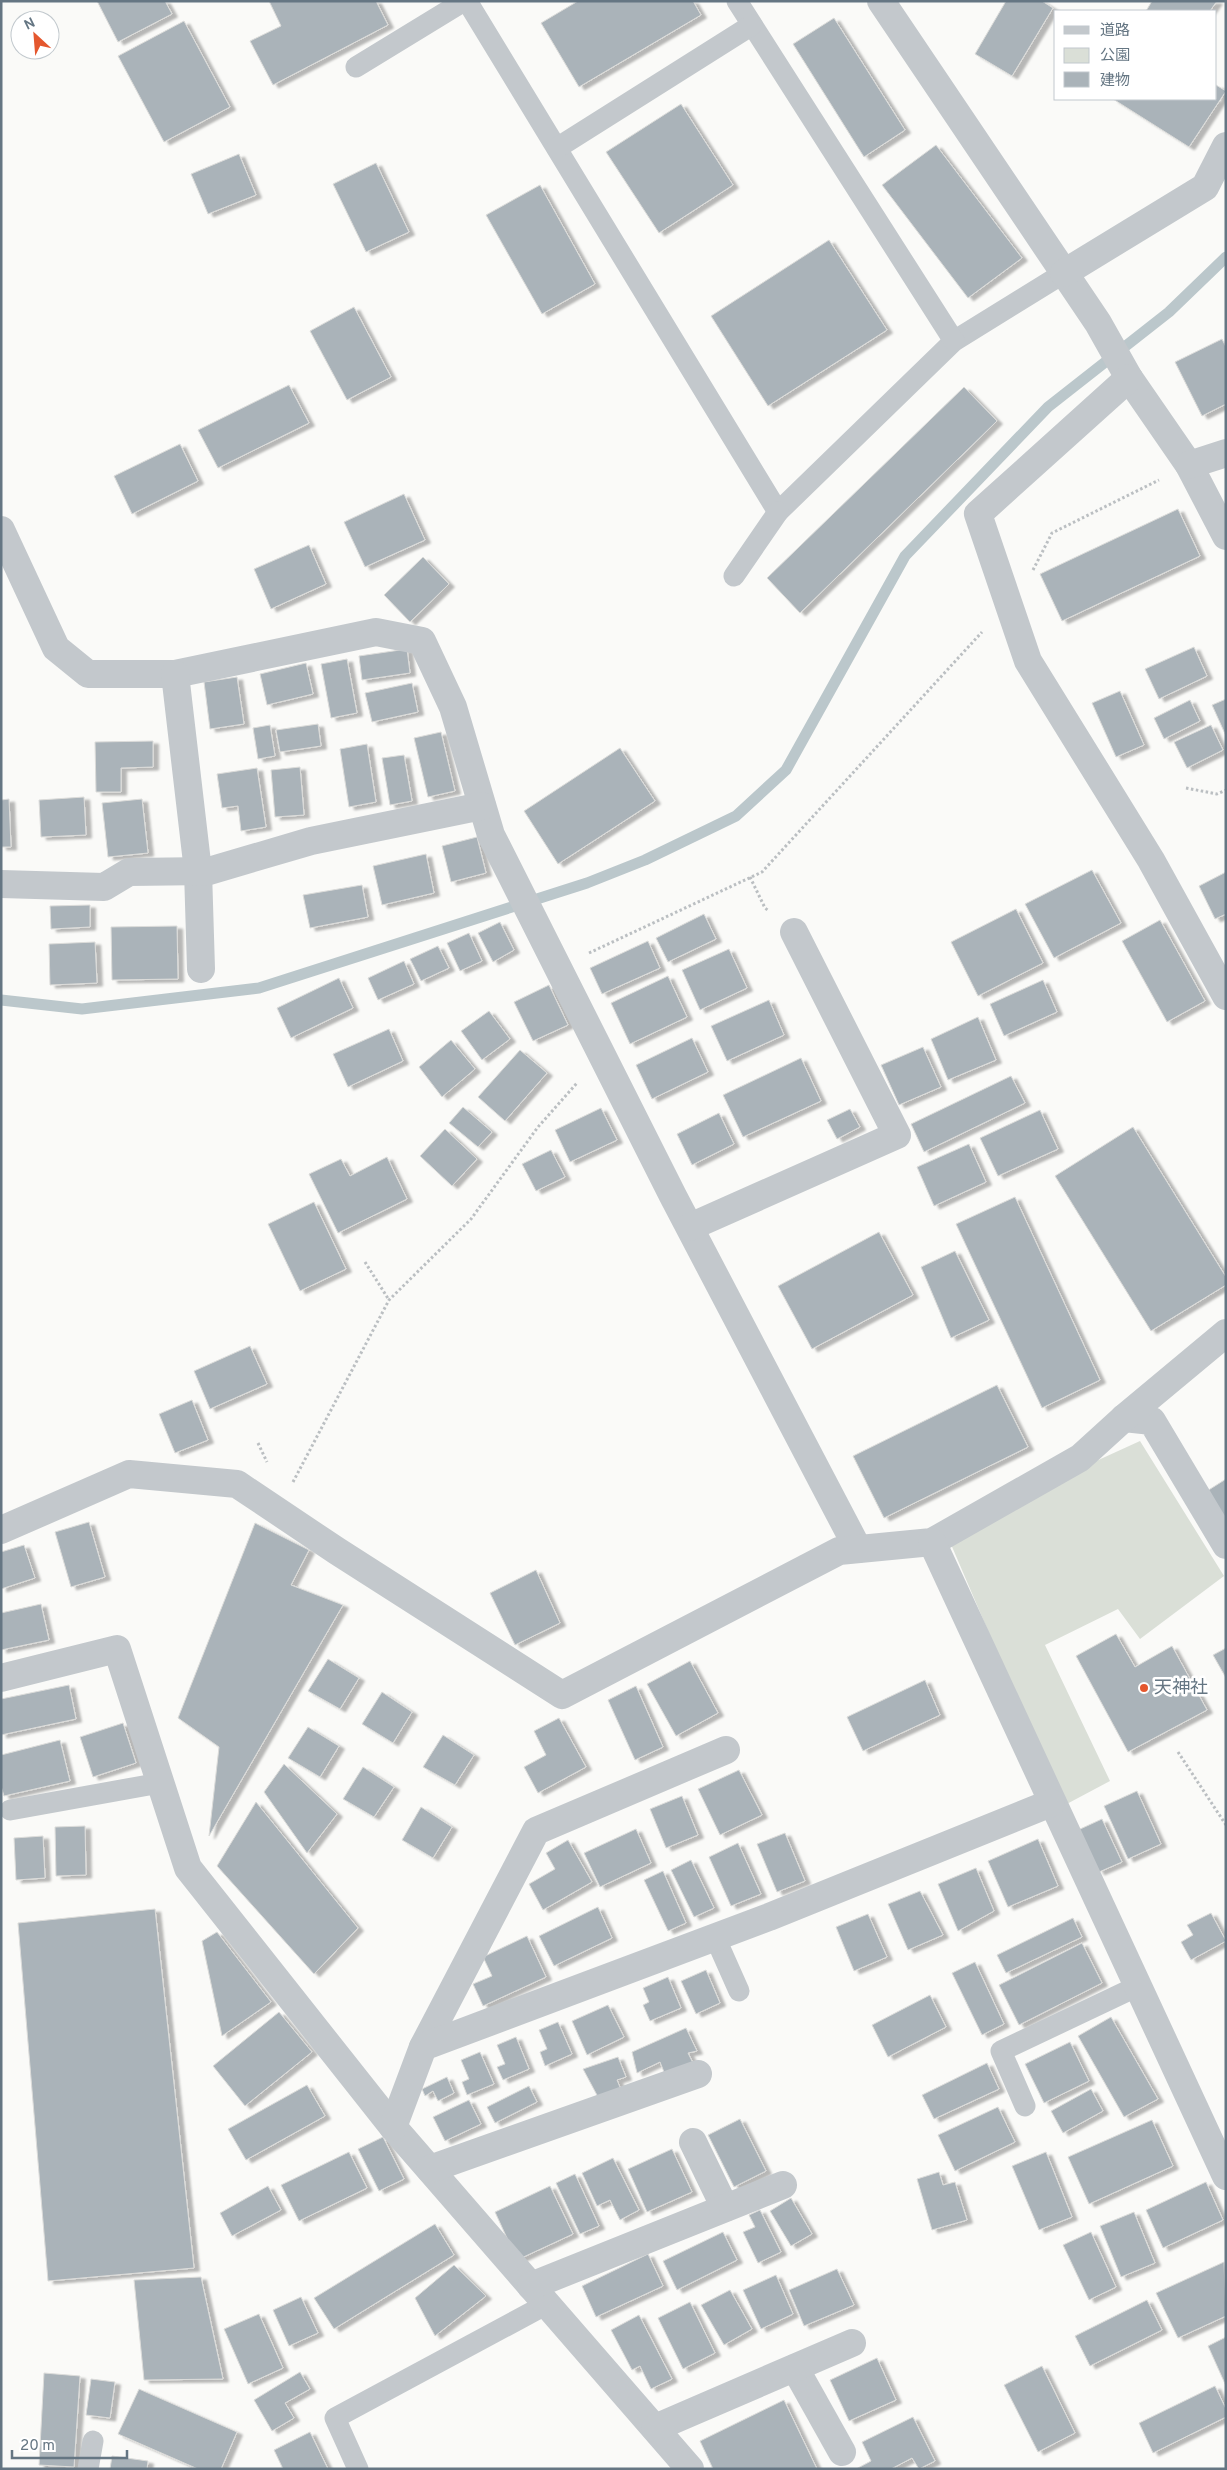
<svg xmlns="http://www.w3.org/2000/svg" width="1227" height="2470" viewBox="0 0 1227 2470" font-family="Overpass,'Noto Sans JP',sans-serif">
	<defs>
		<filter id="shadow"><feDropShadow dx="5.5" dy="3" stdDeviation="1" flood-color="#0004"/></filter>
	</defs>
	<rect width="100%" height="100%" fill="#fafaf8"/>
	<path fill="#dadfd7" d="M1140 1441 1224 1576 1140 1639 1118 1609 1045 1645 1110 1781 1063 1806 950 1542 1094 1462Z"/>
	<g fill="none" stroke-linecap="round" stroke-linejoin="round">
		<path stroke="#bbc7cb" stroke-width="11" d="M1 1000 82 1009 259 988 587 883 645 860 736 816 786 770 905 556 1048 407 1169 312 1226 257"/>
	</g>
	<g fill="#aab3b9" stroke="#dcdcda" filter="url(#shadow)">
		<path d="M97 1H165L172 14 118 42Z"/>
		<path d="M269 1H376L388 25 273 85 250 41 281 26Z"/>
		<path d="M578 1H693L701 15 579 87 541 23Z"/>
		<path d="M1006 1H1042L1053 8 1012 76 975 54Z"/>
		<path d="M1152 1H1217L1210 11H1146Z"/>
		<path d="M834 18 905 130 864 157 793 44Z"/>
		<path d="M184 21 230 107 164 142 118 56Z"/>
		<path d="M1216 85 1226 91 1189 147 1113 99H1216Z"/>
		<path d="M681 104 733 185 659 233 606 152Z"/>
		<path d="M936 145 1022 258 968 298 882 185Z"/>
		<path d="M239 154 256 195 208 214 191 174Z"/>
		<path d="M376 163 409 232 366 252 333 184Z"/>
		<path d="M540 185 595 284 542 314 486 215Z"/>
		<path d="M829 240 887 330 768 406 711 316Z"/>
		<path d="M354 307 391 377 347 400 310 331Z"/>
		<path d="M1222 339 1226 347V404L1202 416 1175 362Z"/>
		<path d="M289 385 309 423 218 468 198 430Z"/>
		<path d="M964 387 997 421 800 613 767 578Z"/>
		<path d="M180 444 198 481 132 514 114 476Z"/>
		<path d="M404 494 425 540 365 567 344 522Z"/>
		<path d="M1178 509 1200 556 1062 621 1040 574Z"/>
		<path d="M309 545 326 584 271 609 254 569Z"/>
		<path d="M423 557 449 584 410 622 384 595Z"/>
		<path d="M1194 647 1207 676 1159 699 1145 669Z"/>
		<path d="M407 649 410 673 362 680 359 656Z"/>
		<path d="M347 659 357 713 331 718 321 664Z"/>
		<path d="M306 663 313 694 267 705 260 674Z"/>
		<path d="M237 677 244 724 210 729 204 682Z"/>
		<path d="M412 683 418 712 372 722 365 693Z"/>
		<path d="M1120 691 1144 745 1116 757 1092 703Z"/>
		<path d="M1226 699V736L1212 705Z"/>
		<path d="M1190 700 1200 721 1164 739 1154 718Z"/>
		<path d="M318 724 321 746 280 752 276 730Z"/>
		<path d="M270 725 275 756 258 759 253 728Z"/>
		<path d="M1211 725 1223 750 1187 768 1174 742Z"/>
		<path d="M441 732 455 791 428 797 414 738Z"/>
		<path d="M153 741V767L121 768V792H96L95 742Z"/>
		<path d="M367 744 376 802 349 807 340 749Z"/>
		<path d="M620 748 655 801 558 864 524 811Z"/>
		<path d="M404 755 412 801 390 805 382 758Z"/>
		<path d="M300 767 304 815 275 817 271 770Z"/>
		<path d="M257 768 266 827 241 831 238 806 222 808 217 774Z"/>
		<path d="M84 797 86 835 41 837 39 800Z"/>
		<path d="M9 799 11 847H1V800Z"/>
		<path d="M142 799 148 853 108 857 102 803Z"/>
		<path d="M477 837 486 873 451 882 442 846Z"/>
		<path d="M426 854 434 893 382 905 373 866Z"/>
		<path d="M1092 870 1121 923 1054 958 1025 904Z"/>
		<path d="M1226 872V914L1215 919 1199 886Z"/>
		<path d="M362 885 368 917 310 928 303 895Z"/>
		<path d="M90 905V927L51 929 50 906Z"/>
		<path d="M1016 909 1043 963 978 996 951 942Z"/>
		<path d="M704 914 716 939 668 962 656 938Z"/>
		<path d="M1160 920 1205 1001 1167 1022 1122 941Z"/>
		<path d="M500 922 514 950 493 962 478 933Z"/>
		<path d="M177 926 178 979 112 980 111 927Z"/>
		<path d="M469 933 482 961 460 971 447 943Z"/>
		<path d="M648 941 660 968 602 994 590 968Z"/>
		<path d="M95 942 97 983 50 985 49 944Z"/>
		<path d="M438 946 449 968 421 981 410 959Z"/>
		<path d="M729 949 747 988 700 1010 682 970Z"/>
		<path d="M404 961 414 984 378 1000 368 978Z"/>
		<path d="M668 976 687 1017 630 1044 611 1003Z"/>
		<path d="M339 978 353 1008 291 1038 277 1008Z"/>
		<path d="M1043 980 1057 1012 1004 1036 990 1004Z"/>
		<path d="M549 985 568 1025 533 1041 514 1002Z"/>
		<path d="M769 1000 784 1035 727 1061 711 1026Z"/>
		<path d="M489 1011 510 1039 482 1060 461 1031Z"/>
		<path d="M978 1017 996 1060 948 1080 931 1039Z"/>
		<path d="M389 1029 403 1061 348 1087 333 1054Z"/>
		<path d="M692 1038 708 1072 652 1099 636 1065Z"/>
		<path d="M451 1040 475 1069 442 1097 419 1067Z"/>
		<path d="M923 1047 941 1087 899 1105 881 1065Z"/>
		<path d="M520 1050 547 1073 505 1121 478 1097Z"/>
		<path d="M801 1058 821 1101 743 1137 723 1095Z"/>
		<path d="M1011 1076 1025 1103 924 1152 911 1124Z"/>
		<path d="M463 1107 492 1132 478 1147 449 1123Z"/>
		<path d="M601 1108 617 1140 570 1162 555 1130Z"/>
		<path d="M850 1109 860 1127 837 1139 827 1120Z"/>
		<path d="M1040 1110 1058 1149 998 1176 980 1138Z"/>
		<path d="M719 1113 734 1144 692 1165 677 1134Z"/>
		<path d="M1133 1127 1226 1277V1285L1151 1331 1055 1176Z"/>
		<path d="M445 1129 477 1159 452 1186 420 1156Z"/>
		<path d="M969 1144 986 1182 934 1206 917 1167Z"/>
		<path d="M551 1150 565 1177 536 1191 522 1164Z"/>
		<path d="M387 1157 407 1199 338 1233 309 1174 341 1159 350 1176Z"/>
		<path d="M1015 1197 1100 1380 1042 1408 956 1224Z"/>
		<path d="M314 1202 346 1269 300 1291 268 1224Z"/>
		<path d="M879 1232 913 1295 812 1349 778 1286Z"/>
		<path d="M955 1251 989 1320 951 1338 921 1267Z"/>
		<path d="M250 1346 267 1384 210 1409 194 1371Z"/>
		<path d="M997 1385 1028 1447 884 1518 853 1456Z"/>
		<path d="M192 1400 208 1440 175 1453 159 1414Z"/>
		<path d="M1226 1479V1521L1207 1491Z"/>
		<path d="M89 1522 105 1577 71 1587 55 1532Z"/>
		<path d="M255 1523 309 1550 291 1585 343 1605 209 1836 219 1747 178 1718Z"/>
		<path d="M24 1545 35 1578 1 1589V1552Z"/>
		<path d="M536 1570 560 1623 515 1645 490 1593Z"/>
		<path d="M41 1604 49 1640 1 1650V1613Z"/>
		<path d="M1116 1634 1135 1667 1172 1646 1207 1710 1128 1752 1076 1656Z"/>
		<path d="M1226 1648V1678L1213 1655Z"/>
		<path d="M328 1659 359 1678 340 1709 308 1691Z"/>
		<path d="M690 1661 718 1713 676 1736 647 1684Z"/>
		<path d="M925 1680 940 1715 863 1751 847 1717Z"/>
		<path d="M69 1685 76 1719 1 1735V1699Z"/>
		<path d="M636 1686 663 1747 635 1760 608 1700Z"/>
		<path d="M382 1692 412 1712 393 1743 362 1724Z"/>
		<path d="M559 1718 586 1767 538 1793 524 1767 546 1755 534 1731Z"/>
		<path d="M123 1723 136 1763 93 1777 80 1737Z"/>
		<path d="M308 1727 339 1746 320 1777 288 1758Z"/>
		<path d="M443 1735 474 1755 455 1785 423 1767Z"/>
		<path d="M60 1740 70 1781 4 1796 1 1786V1755Z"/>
		<path d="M284 1764 337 1814 307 1853 264 1792Z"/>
		<path d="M363 1767 394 1787 374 1817 343 1799Z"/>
		<path d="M739 1770 762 1815 720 1835 698 1789Z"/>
		<path d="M1137 1791 1161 1844 1128 1859 1104 1806Z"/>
		<path d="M682 1796 698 1835 666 1848 650 1809Z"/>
		<path d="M256 1802 358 1928 314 1974 217 1866Z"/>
		<path d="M421 1807 452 1827 433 1858 402 1840Z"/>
		<path d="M1102 1819 1122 1862 1099 1872 1078 1830Z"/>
		<path d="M85 1826 86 1875 56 1876 55 1827Z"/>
		<path d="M636 1829 651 1863 600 1887 584 1853Z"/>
		<path d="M785 1833 805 1881 777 1892 757 1844Z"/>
		<path d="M43 1836 45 1878 16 1880 14 1838Z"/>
		<path d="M1038 1839 1058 1886 1008 1907 988 1861Z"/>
		<path d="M568 1840 592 1882 543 1910 529 1884 555 1869 546 1853Z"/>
		<path d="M738 1843 761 1894 731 1906 709 1857Z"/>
		<path d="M691 1860 714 1908 694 1917 671 1870Z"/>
		<path d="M976 1868 994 1911 958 1931 938 1884Z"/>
		<path d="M663 1871 686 1923 668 1931 644 1880Z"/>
		<path d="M920 1891 943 1935 908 1950 888 1904Z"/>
		<path d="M598 1907 612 1938 554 1966 539 1936Z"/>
		<path d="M155 1909 194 2268 48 2281 18 1923Z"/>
		<path d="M1211 1913 1226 1941 1191 1960 1181 1942 1193 1935 1187 1925Z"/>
		<path d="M868 1914 887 1957 854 1971 836 1927Z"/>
		<path d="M1073 1918 1082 1937 1006 1973 997 1955Z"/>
		<path d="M217 1932 271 2002 222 2036 202 1941Z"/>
		<path d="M527 1936 546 1977 483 2006 473 1984 492 1976 483 1957Z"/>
		<path d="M1082 1943 1102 1983 1019 2025 999 1985Z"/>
		<path d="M975 1962 1004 2024 982 2035 952 1973Z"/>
		<path d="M706 1970 720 2003 696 2014 681 1981Z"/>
		<path d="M668 1977 681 2008 650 2021 643 2005 649 2002 643 1988Z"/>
		<path d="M930 1995 946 2027 888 2057 872 2025Z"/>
		<path d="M608 2005 624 2037 587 2055 572 2021Z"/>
		<path d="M279 2012 312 2052 245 2106 213 2066Z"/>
		<path d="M1111 2017 1158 2099 1124 2117 1078 2036Z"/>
		<path d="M558 2022 572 2054 545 2066 540 2052 547 2049 539 2030Z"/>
		<path d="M686 2028 697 2051 688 2053 695 2067 666 2077 660 2062 637 2073 632 2052Z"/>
		<path d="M516 2037 529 2069 503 2080 497 2067 505 2064 497 2045Z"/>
		<path d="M1070 2042 1089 2081 1044 2103 1025 2064Z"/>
		<path d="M480 2052 494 2084 467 2095 462 2082 469 2079 461 2060Z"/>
		<path d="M618 2057 626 2077 617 2080 622 2092 598 2097 583 2069Z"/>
		<path d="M987 2063 999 2089 934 2119 922 2095Z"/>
		<path d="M447 2077 454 2093 438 2101 433 2091 425 2096 422 2089Z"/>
		<path d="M307 2085 325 2116 246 2160 228 2129Z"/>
		<path d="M529 2086 537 2102 495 2123 487 2107Z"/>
		<path d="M1091 2089 1103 2111 1063 2133 1051 2111Z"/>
		<path d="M469 2100 481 2124 445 2141 433 2117Z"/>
		<path d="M998 2107 1015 2142 955 2171 938 2135Z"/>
		<path d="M740 2119 766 2171 734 2187 708 2135Z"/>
		<path d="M1152 2120 1173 2166 1089 2204 1068 2157Z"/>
		<path d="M383 2137 404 2179 379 2191 358 2149Z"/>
		<path d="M672 2149 692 2192 647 2212 628 2169Z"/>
		<path d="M349 2152 367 2188 299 2221 281 2185Z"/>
		<path d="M1046 2152 1072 2217 1039 2230 1012 2166Z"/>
		<path d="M613 2158 639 2210 620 2220 610 2200 597 2206 582 2173Z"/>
		<path d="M939 2172 943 2185 955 2182 967 2220 932 2230 917 2179Z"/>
		<path d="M575 2174 599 2226 580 2234 556 2183Z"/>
		<path d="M1206 2182 1223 2220 1163 2248 1146 2210Z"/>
		<path d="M268 2186 281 2210 232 2236 220 2213Z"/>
		<path d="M550 2186 573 2234 517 2260 495 2212Z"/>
		<path d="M791 2198 812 2234 791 2246 770 2211Z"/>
		<path d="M760 2210 781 2252 758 2263 743 2232 755 2227 749 2215Z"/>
		<path d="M1134 2212 1155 2263 1121 2277 1100 2226Z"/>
		<path d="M435 2224 454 2255 334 2329 314 2298Z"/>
		<path d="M723 2232 737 2260 677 2290 663 2261Z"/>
		<path d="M1091 2232 1116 2287 1089 2300 1063 2245Z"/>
		<path d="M648 2254 663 2286 596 2317 582 2286Z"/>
		<path d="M1224 2262 1226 2316 1178 2338 1156 2293Z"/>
		<path d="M454 2265 486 2296 435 2336 415 2298Z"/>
		<path d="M837 2269 854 2305 804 2326 789 2290Z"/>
		<path d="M776 2275 793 2314 761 2329 743 2290Z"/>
		<path d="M201 2277 223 2379 144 2380 134 2280Z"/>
		<path d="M730 2290 752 2329 724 2345 701 2305Z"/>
		<path d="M301 2297 318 2333 289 2346 273 2310Z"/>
		<path d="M1147 2300 1162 2330 1090 2366 1075 2336Z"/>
		<path d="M690 2302 715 2353 683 2369 658 2318Z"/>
		<path d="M259 2314 283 2368 248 2384 224 2329Z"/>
		<path d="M639 2315 672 2379 651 2389 640 2366 632 2370 611 2330Z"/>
		<path d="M1226 2337V2386L1208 2346Z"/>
		<path d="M877 2358 896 2400 849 2421 830 2380Z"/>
		<path d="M1042 2366 1075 2433 1038 2452 1004 2385Z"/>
		<path d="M300 2372 310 2389 285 2403 294 2418 272 2431 254 2400Z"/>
		<path d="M44 2373 80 2376 74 2467 39 2465Z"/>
		<path d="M91 2379 115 2382 110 2418 86 2415Z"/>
		<path d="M1215 2386 1226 2409V2417L1153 2453 1139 2423Z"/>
		<path d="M139 2389 237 2432 221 2469H198L118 2434Z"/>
		<path d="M784 2400 817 2469H713L700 2441Z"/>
		<path d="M913 2417 935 2461 919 2469 912 2458 891 2469H856L871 2461 862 2442Z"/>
		<path d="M310 2432 328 2469H283L274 2450Z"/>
		<path d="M112 2456 148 2461 147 2469H110Z"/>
	</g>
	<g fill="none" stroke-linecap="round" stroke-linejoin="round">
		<g stroke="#bbbfc2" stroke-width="3" stroke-dasharray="2.5 2.5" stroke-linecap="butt">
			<path d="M1033 570 1052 533 1159 480"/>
			<path d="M1186 788 1217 794 1226 790"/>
			<path d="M750 877 765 908 769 911"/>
			<path d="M589 953 762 872 982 632"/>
			<path d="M365 1262 389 1300"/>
			<path d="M258 1443 267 1462"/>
			<path d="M293 1482 389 1300 471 1219 538 1127 577 1083"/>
			<path d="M1178 1752 1226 1825"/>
		</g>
		<g stroke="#c3c8cc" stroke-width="21">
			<path d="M467 1 778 512 954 341 1064 273"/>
			<path d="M737 1 954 341"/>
			<path d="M356 67 464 1"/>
			<path d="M557 148 752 25"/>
			<path d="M734 576 778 512"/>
			<path d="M10 1810 160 1783"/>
			<path d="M715 1937 739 1991"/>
			<path d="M1025 2106 1001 2051 1138 1986"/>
			<path d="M88 2469 93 2441"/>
			<path d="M358 2469 335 2418 547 2304"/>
		</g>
		<g stroke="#c3c8cc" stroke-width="28">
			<path d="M881 1 1098 323 1129 378 1189 465 1226 536"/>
			<path d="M1064 273 1205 187 1226 146"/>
			<path d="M1129 378 978 514 1028 661 1151 860 1226 996"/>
			<path d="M1189 465 1226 453"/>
			<path d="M1 530 56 648 88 674H175L376 632 422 641 453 707 491 835 673 1196 858 1549"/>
			<path d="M175 674 198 871 201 969"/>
			<path d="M1 884 104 887 129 872 209 871 311 841 482 806"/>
			<path d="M690 1227 897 1135 794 932"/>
			<path d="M1124 1418 1152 1421 1226 1545"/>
			<path d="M1 1530 129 1474 237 1484 337 1551 562 1695 839 1551 932 1542 1080 1458 1124 1418 1226 1333"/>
			<path d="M932 1542 1226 2176"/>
			<path d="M1 1678 117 1649 188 1868 393 2127 690 2469"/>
			<path d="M423 2047 536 1831 726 1750"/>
			<path d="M393 2127 423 2047 769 1917 1051 1803"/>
			<path d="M693 2142 725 2208"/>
			<path d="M430 2169 698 2074"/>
			<path d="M531 2286 783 2185"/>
			<path d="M795 2368 842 2452"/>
			<path d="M655 2428 852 2343"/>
		</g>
	</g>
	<circle fill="#e4572e" stroke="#fff" stroke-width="2" cx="1144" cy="1688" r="5"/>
	<g text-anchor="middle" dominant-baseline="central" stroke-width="5" stroke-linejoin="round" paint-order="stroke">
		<g font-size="18" fill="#657683" stroke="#fff" text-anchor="start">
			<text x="1154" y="1688">天神社</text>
		</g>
	</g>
	<rect width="1227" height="2470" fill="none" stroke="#657683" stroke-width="5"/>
	<rect x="1054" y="10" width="162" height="90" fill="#ffffff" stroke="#c1c8cd"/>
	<rect x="1064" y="26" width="25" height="8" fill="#c3c8cc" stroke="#c1c8cd"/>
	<text x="1100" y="35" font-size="15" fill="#657683">道路</text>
	<rect x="1064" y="48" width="25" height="15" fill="#dadfd7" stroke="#c1c8cd"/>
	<text x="1100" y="60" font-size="15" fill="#657683">公園</text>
	<rect x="1064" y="72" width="25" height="15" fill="#aab3b9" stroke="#c1c8cd"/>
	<text x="1100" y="85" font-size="15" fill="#657683">建物</text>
	<g transform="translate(35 35) rotate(334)"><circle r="24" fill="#ffffff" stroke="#c1c8cd"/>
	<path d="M0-4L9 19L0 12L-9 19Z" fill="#e4572e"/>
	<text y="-8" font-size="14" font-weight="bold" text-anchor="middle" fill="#657683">N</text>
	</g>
	<path d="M12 2450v8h115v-8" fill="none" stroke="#657683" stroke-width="2.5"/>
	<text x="20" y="2450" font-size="15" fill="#657683" stroke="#ffffff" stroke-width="4" paint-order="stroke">20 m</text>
</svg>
